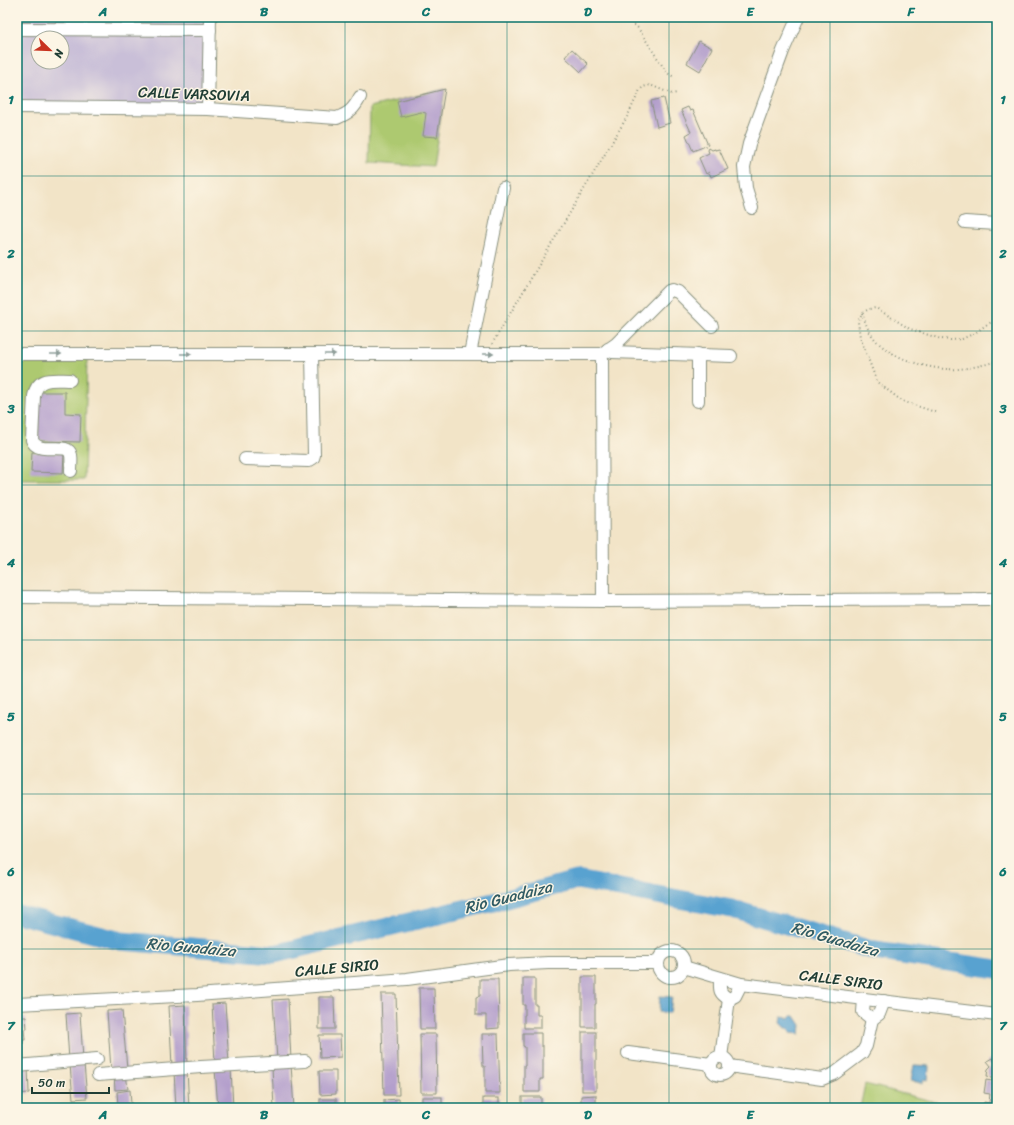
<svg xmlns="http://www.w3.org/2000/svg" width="1014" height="1125" viewBox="0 0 1014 1125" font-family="Sriracha,sans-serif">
	<rect width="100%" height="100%" fill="#fcf5e5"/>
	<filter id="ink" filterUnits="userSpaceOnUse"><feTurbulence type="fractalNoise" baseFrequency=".025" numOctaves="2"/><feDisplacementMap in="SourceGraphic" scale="8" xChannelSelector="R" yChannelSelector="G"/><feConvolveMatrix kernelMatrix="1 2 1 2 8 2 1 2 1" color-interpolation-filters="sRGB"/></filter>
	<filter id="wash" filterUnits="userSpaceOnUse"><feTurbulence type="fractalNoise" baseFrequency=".012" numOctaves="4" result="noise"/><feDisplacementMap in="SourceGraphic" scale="16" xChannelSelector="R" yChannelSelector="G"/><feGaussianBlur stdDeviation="0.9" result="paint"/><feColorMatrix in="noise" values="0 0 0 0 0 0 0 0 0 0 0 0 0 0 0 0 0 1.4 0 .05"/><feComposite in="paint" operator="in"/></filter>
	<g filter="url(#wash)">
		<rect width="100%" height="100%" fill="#f2e4c7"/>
		<path fill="#c9bfd8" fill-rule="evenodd" d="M17 17H210L208 109 17 107ZM38 38H62V62H38Z"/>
		<g fill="#adc96f" stroke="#668352">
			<path d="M445 89 433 167 369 163 370 107Z"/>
			<path d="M17 358H87L84 480H17Z"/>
			<path d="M865 1084 959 1108H860Z"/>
		</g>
		<g fill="#59a2d0" stroke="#3c7082">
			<path d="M660 996 672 997 670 1013 659 1012Z"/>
			<path d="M791 1016H795L801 1025 800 1034 790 1033 789 1029 787 1028H785L780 1023 781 1017 790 1018Z"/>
			<path d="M914 1065 929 1066 928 1080 925 1079 923 1080V1083L911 1081Z"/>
		</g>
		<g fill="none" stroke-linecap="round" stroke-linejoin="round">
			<path stroke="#59a2d0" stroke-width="19" d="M17 914 121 941 274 954 506 899 577 880 732 909 875 951 997 969"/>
		</g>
		<g id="blocks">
			<g fill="#b39fcc">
				<path d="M699 41 712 48 700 71 687 63Z"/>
				<path d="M572 49 588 64 581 72 565 57Z"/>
				<path d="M445 89 437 137 423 136 426 113 421 112 401 117 397 101Z"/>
				<path d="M664 98 670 123 657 127 651 101Z"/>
				<path d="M688 107 690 111 693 110 708 145 693 151 686 135 691 132 681 110Z"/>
				<path d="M709 148 712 150 715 149V150L719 149 728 169 711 177 709 172 706 174 699 158 709 153 708 150Z"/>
				<path d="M39 392H65V413L81 414 80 442 38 441Z"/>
				<path d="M32 452 64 453 63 473 31 472Z"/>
				<path d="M582 977H596V1004H595V1027H582Z"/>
				<path d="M523 978H535V1005H537V1015H541V1028H524V1015H525V1005H523Z"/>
				<path d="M480 979H498L499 1028 486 1029V1015H476V997L480 996Z"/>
				<path d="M419 988H434L435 1029H420Z"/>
				<path d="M381 994H396L399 1095H384Z"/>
				<path d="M319 997H334L335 1029H319Z"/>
				<path d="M288 999 291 1060H277L273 1000Z"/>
				<path d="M225 1003 229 1063H215L212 1004Z"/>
				<path d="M185 1005 187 1065 172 1066 169 1006Z"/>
				<path d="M122 1010 127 1069 111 1070 107 1011Z"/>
				<path d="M80 1013 83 1059 69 1060 66 1014Z"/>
				<path d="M17 1017H26L27 1029H24L25 1040H23L24 1063H17Z"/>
				<rect x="582" y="1032" width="14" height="59"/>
				<path d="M523 1033H541V1046H543V1079H540V1092H524V1065H525V1047L523 1046Z"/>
				<path d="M420 1034H436L437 1093H421Z"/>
				<path d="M482 1034H498L500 1093H485V1066H483Z"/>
				<path d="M319 1035H340L341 1057 320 1058Z"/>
				<path d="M992 1058 997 1064V1108H983L984 1102 989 1103 990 1094 984 1093 986 1080 992 1081V1077L987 1076 988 1069 991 1066 987 1061Z"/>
				<path d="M84 1064 87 1098 73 1099 70 1065Z"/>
				<path d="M291 1065 294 1108H274L272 1066Z"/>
				<path d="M28 1067 29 1093 17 1094V1068Z"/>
				<path d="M231 1068 233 1108H218L215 1069Z"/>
				<path d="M187 1070 189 1108H176L174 1071Z"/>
				<path d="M319 1071H336V1094L320 1095Z"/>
				<path d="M126 1074 128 1089 115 1090 114 1075Z"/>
				<path d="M130 1090 131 1104 118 1105 117 1092Z"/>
				<path d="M596 1095V1108H581V1096Z"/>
				<rect x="422" y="1097" width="20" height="11"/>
				<rect x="522" y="1097" width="19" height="11"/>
				<rect x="483" y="1098" width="16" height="10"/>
				<rect x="320" y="1099" width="16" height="9"/>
				<path d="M399 1099 400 1108H384V1100Z"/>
			</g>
		</g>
	</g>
	<g filter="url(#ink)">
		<use href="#blocks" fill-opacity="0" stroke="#88907e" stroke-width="1"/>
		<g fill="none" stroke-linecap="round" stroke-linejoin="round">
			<g stroke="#88907e" stroke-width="14">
				<g id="minor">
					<path d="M17 29 210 30"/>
					<path d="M17 107 208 109 337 118C349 113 354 109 360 97"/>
					<path d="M208 109 210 17"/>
					<path d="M752 208 746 188 744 167 749 144 783 51 798 17"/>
					<path d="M965 222 997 224"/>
					<path d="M608 349 612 352 731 356"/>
					<path d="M17 354H599L601 356 602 359 603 601"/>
					<path d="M470 354 503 188"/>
					<path d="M698 354V401"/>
					<path d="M600 355 616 344 669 291 672 290 678 292 712 326"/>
					<path d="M70 380C54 380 37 376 34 396L32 440C38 457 68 440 71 455 72 460 71 466 71 471"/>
					<path d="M245 459 308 461 313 458 314 455 312 354"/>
					<path d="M17 597 603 601 997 599"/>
					<circle cx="671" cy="964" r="13"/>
					<path d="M684 967 741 984 997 1015"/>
					<path d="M720 978C720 989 718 993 729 999L735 996 741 984"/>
					<path d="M864 999 863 1012 872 1019 879 1014 884 1001"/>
					<path d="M17 1004 197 995 407 979 509 965 548 963H658"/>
					<path d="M628 1053 711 1064"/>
					<path d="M721 1057 729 999"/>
					<circle cx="720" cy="1066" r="9"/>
					<path d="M17 1066 97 1059"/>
					<path d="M729 1066 822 1079 834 1074 862 1053 866 1046 872 1019"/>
					<path d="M98 1075 201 1067 305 1061"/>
				</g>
			</g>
			<g stroke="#88907e" stroke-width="2" stroke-dasharray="1 3" stroke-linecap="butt">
				<path d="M625 17 638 28 667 73 674 77"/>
				<path d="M862 313C865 322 868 331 874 338 890 359 933 371 958 369 971 368 985 365 997 361"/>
				<path d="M492 344 627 117 640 90 643 87 650 85 672 94 677 93"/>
				<path d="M935 412 902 401 877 382 860 337 858 322 862 313 869 309 876 308 910 329 941 339 951 340 962 339 975 333 986 325 997 319"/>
			</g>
			<use href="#minor" stroke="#fff" stroke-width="12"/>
		</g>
		<defs><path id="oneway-solid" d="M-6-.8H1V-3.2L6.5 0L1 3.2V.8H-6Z"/></defs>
		<g fill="#8f9e9a">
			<use href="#oneway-solid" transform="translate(56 354)"/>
			<use href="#oneway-solid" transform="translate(186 354)"/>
			<use href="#oneway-solid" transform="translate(330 354)"/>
			<use href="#oneway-solid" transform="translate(488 354)"/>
		</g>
	</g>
	<path fill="none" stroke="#0f766e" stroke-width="1" stroke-opacity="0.55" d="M184 17V1108M345 17V1108M507 17V1108M669 17V1108M830 17V1108M17 176H997M17 331H997M17 485H997M17 640H997M17 794H997M17 949H997"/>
	<g text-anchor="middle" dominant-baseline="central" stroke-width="3" stroke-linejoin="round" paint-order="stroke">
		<g font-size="15" fill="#1f3d34" stroke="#fcf5e5">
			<text transform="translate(194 94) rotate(2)">CALLE VARSOVIA</text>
			<text transform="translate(337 968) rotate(-5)">CALLE SIRIO</text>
			<text transform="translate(841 980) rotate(7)">CALLE SIRIO</text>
		</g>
		<g font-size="16" font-style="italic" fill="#305b63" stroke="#fcf5e5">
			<text transform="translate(508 897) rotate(-14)">Rio Guadaiza</text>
			<text transform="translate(835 939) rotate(16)">Rio Guadaiza</text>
			<text transform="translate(191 947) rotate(5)">Rio Guadaiza</text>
		</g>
	</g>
	<rect width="1014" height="1125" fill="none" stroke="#fcf5e5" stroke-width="44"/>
	<g transform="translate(50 50) rotate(113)"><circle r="19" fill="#fcf5e5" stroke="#a4ab9e"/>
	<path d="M0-3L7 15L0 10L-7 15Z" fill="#c8321e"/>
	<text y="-6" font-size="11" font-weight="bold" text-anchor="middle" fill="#1f3d34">N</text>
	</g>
	<path d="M32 1087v6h77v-6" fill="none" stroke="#1f3d34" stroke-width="2"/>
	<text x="38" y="1087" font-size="12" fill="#1f3d34" stroke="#fcf5e5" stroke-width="3" paint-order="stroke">50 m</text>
	<rect x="22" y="22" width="970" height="1081" fill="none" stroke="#0f766e" stroke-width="1.5"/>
	<g font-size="13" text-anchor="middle" font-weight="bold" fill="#0f766e">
		<text x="103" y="16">A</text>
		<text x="264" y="16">B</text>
		<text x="426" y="16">C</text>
		<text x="588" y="16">D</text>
		<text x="750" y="16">E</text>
		<text x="911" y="16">F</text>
		<text x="11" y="104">1</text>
		<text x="1003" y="104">1</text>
		<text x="11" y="258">2</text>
		<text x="1003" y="258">2</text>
		<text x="11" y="413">3</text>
		<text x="1003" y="413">3</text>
		<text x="11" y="567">4</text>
		<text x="1003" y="567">4</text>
		<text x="11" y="721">5</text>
		<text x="1003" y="721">5</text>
		<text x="11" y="876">6</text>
		<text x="1003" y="876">6</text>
		<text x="11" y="1030">7</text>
		<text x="1003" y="1030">7</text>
		<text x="103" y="1119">A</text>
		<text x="264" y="1119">B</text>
		<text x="426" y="1119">C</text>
		<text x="588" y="1119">D</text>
		<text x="750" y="1119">E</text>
		<text x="911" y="1119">F</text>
	</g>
</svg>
